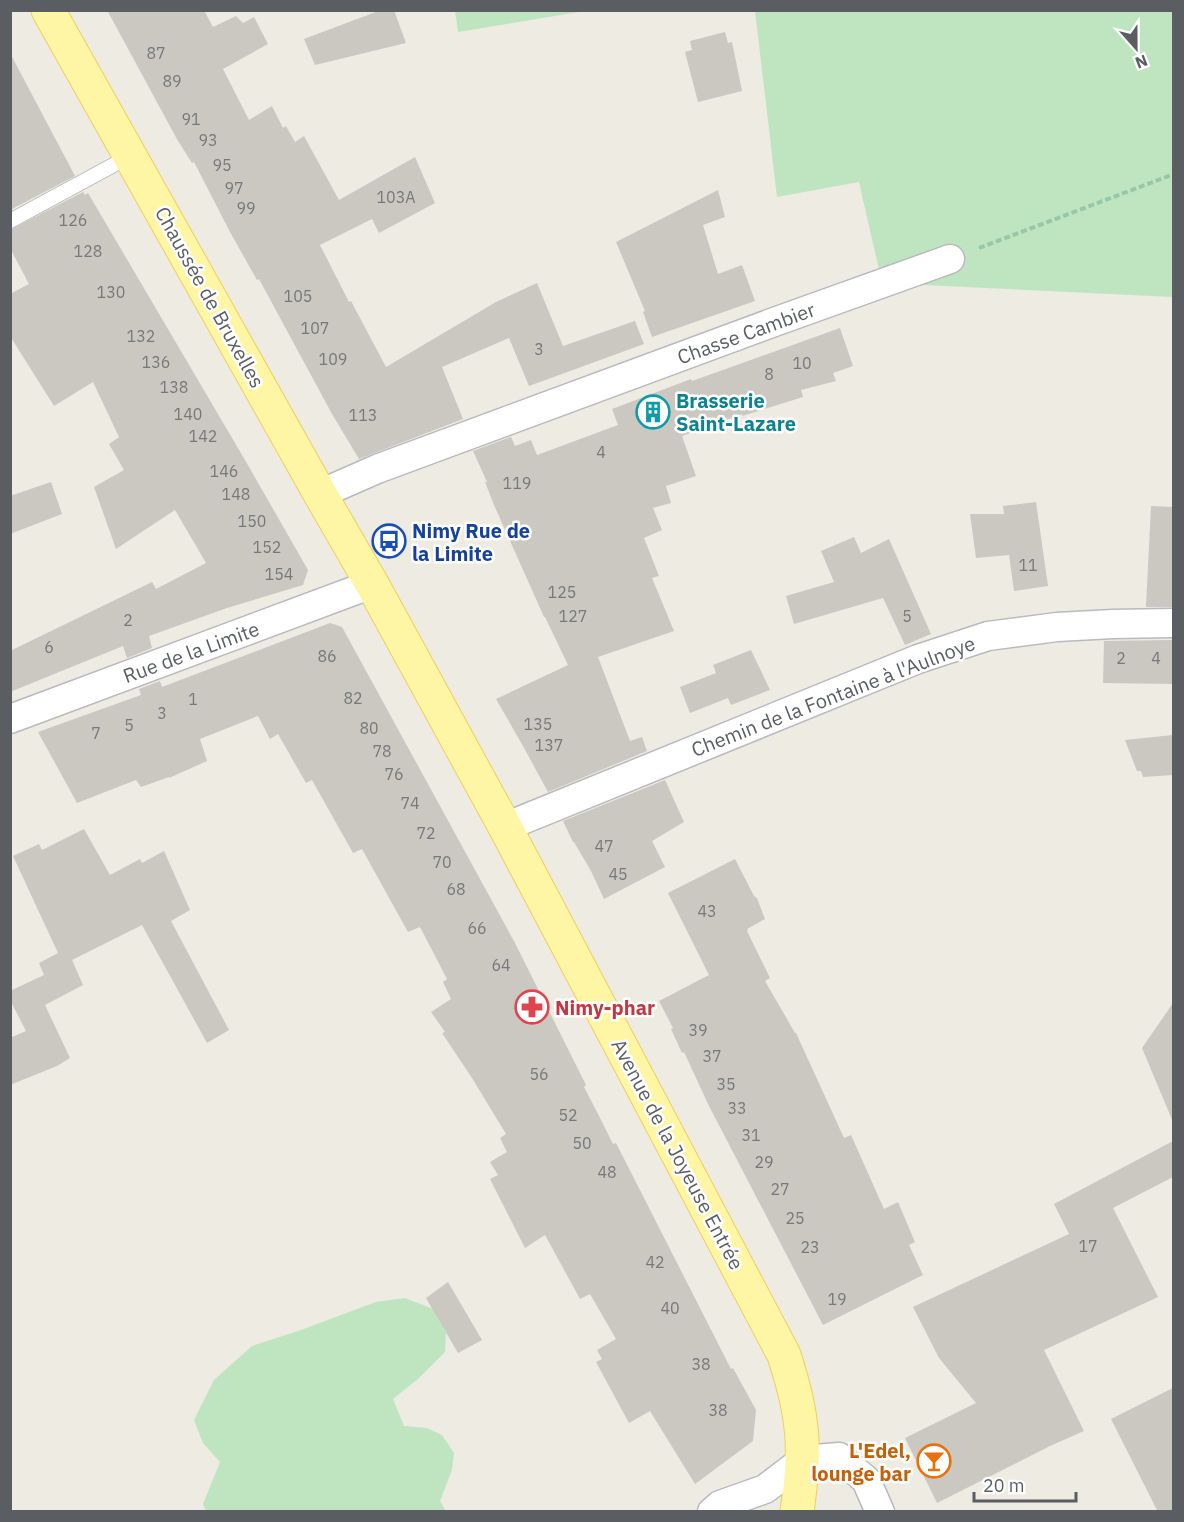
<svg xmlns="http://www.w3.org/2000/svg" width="1184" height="1522" viewBox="0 0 1184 1522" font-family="'IBM Plex Sans',sans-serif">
	<rect width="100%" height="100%" fill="#edebe2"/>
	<g fill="#bee5c0">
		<path d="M455 10H585V11L458 32Z"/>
		<path d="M755 11H1173V297L882 283 859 182 777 197Z"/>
		<path d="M405 1298 433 1309 446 1333 445 1352 419 1378 393 1399 404 1426 427 1428 442 1435 454 1453 452 1470 440 1501 446 1511H206L203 1504 220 1462 203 1443 194 1420 214 1380 252 1346 301 1330 376 1302Z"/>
	</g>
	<g fill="#cac8c1">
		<path d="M107 10H204L213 27 236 16 243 23 254 17 268 44 223 69 249 120 272 106 283 128 286 126 295 142 304 136 339 200 415 157 435 203 379 233 372 219 320 245 349 302 351 301 386 367 496 302 537 283 563 346 635 321 644 344 529 386 509 338 442 367 463 419 359 459 332 414 259 279 257 280 230 232 194 162 192 163 178 141Z"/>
		<path d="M381 10H394L406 43 315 65 304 39Z"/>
		<path d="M725 32 728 43 732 42 742 91 698 102 685 52 692 50 690 41Z"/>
		<path d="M10 53 75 176 10 210Z"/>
		<path d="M718 190 725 217 703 225 718 274 742 265 755 301 652 337 643 312 645 311 616 242Z"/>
		<path d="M83 192 85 195 88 193 245 460 308 570 303 585 227 608 149 636 152 648 127 658 123 646 10 692V651L152 582 156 589 206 563 175 510 116 549 94 487 124 470 109 444 119 437 93 382 54 406 10 336V294L29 284 10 248V230Z"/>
		<path d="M840 328 853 366 833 373 836 381 801 390 803 397 742 416V414L682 436 696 476 666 486 671 503 653 508 662 530 644 538 659 576 652 578 674 631 598 657 630 741 642 737 647 751 548 792 523 746 496 699 568 665 545 617H544L494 505 485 482H487L473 451 511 437 515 446 531 440 537 455 618 425 612 409 691 379 692 381Z"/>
		<path d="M51 482 62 514 10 534V496Z"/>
		<path d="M1036 502 1048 586 1014 591 1009 555 976 558 970 514H1004L1003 506Z"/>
		<path d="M1151 506 1173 507V607H1146Z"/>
		<path d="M854 537 861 553 889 539 931 634 905 645 883 598 794 624 786 596 834 582 821 551Z"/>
		<path d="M330 623 342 627 515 943 586 1085 584 1087 598 1114 613 1144 616 1143 731 1369 733 1368 756 1410 753 1441 695 1484 650 1411 629 1423 596 1362 602 1359 597 1350 616 1339 590 1294 580 1299 545 1235 525 1248 490 1179 498 1175 490 1162 507 1152 500 1138 506 1134 472 1078 442 1033 445 1032 431 1012 451 999 443 982 447 979 420 927 408 932 362 849 353 853 312 780 306 783 278 734 270 739 258 716 200 739 207 761 169 778V777L141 787 136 780 77 803 38 732 141 695 139 689 160 681 162 687Z"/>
		<path d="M1173 640V684L1103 683 1104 641Z"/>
		<path d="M751 650 770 690 731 705 728 698 690 713 680 687 716 673 713 665Z"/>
		<path d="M1173 735V775L1143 777 1141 771H1137L1125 740Z"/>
		<path d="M665 780 684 822 652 841 665 867 604 899 591 871 574 842H573L563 821Z"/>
		<path d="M84 829 110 875 140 859 142 863 164 851 190 910 171 921 229 1030 207 1043 142 925 72 960 83 985 45 1005 70 1058 57 1066 10 1085V1038L26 1031 10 1000V991L44 975 39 963 58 953 13 856 39 844 42 850Z"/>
		<path d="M735 859 754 896 757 898 765 919 747 929 748 930 747 931 770 978 765 981 795 1033H796L844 1138 851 1135 884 1209 898 1202 915 1242 909 1245 923 1275 823 1325 709 1106 684 1052 682 1053 671 1029 673 1028 659 1001 709 975 668 893Z"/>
		<path d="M1173 1003V1122L1142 1048Z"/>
		<path d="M1173 1141V1177L1113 1208 1158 1297 1044 1350 1084 1431 1050 1446 937 1503 905 1438 976 1403 939 1358 913 1307 1069 1234 1054 1204Z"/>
		<path d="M448 1282 482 1340 458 1353 426 1298Z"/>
		<path d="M1173 1388V1512H1158L1111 1419Z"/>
	</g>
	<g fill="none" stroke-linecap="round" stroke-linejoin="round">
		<g stroke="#b7babf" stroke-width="16">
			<path id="service" d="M10 221 130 156"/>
		</g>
		<g stroke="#b7babf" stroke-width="31">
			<g id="minor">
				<path d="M320 494 377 469 777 321 950 259"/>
				<path d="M10 719 372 584"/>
				<path d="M505 827 918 659 988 636 1057 627 1113 624 1174 623"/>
				<path d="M712 1512 720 1505 765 1489 803 1460 839 1457 866 1480 880 1512"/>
			</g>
		</g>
		<g stroke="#f1cf57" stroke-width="35">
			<path id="primary" d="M48 10 320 494 372 584 505 827 784 1355C795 1389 804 1424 802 1460 802 1477 799 1495 797 1512"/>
		</g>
		<path stroke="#97c6a8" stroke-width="4" stroke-dasharray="6 3" stroke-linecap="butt" d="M979 248 1174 174"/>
		<use href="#service" stroke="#fff" stroke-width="14"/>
		<use href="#minor" stroke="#fff" stroke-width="28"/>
		<use href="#primary" stroke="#fff6a5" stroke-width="33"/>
	</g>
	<defs>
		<g id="building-ring" transform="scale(1.725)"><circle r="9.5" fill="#fff" stroke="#0f9aa8" stroke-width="1.5"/><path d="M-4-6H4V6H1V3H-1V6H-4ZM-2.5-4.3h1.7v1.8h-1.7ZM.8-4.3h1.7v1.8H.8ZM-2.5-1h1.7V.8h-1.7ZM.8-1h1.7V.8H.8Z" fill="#0f9aa8"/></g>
		<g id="bus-ring" transform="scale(1.725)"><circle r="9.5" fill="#fff" stroke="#1a4fb4" stroke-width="1.5"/><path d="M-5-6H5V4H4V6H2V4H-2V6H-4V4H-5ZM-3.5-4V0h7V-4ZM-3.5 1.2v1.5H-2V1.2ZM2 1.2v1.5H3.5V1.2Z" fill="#1a4fb4"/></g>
		<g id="pharmacy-ring" transform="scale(1.725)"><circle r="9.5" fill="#fff" stroke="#e0444e" stroke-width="1.5"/><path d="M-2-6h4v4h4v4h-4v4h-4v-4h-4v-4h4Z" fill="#e0444e"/></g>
		<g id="bar-ring" transform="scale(1.725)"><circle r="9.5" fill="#fff" stroke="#e8710a" stroke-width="1.5"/><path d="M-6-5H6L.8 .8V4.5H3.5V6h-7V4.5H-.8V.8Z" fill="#e8710a"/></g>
	</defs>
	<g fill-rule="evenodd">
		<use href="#building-ring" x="653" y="412"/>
		<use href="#bus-ring" x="389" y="541"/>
		<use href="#pharmacy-ring" x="532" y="1007"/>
		<use href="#bar-ring" x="934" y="1461"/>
	</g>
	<g text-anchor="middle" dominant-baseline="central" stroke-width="5" stroke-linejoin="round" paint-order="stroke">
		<g font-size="16" fill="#76787a">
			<text x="156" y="53">87</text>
			<text x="172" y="81">89</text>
			<text x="191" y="119">91</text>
			<text x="208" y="140">93</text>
			<text x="222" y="165">95</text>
			<text x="234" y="188">97</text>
			<text x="396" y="197">103A</text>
			<text x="246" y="208">99</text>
			<text x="73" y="220">126</text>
			<text x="88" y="251">128</text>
			<text x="111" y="292">130</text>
			<text x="298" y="296">105</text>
			<text x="315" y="328">107</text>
			<text x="141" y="336">132</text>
			<text x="539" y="349">3</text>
			<text x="333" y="359">109</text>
			<text x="156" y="362">136</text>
			<text x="802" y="363">10</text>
			<text x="769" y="374">8</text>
			<text x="174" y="387">138</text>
			<text x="188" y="414">140</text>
			<text x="363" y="415">113</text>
			<text x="203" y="436">142</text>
			<text x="601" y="452">4</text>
			<text x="224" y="471">146</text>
			<text x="517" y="483">119</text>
			<text x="236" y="494">148</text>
			<text x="252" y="521">150</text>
			<text x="267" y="547">152</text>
			<text x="1028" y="565">11</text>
			<text x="279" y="574">154</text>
			<text x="562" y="592">125</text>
			<text x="573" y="616">127</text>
			<text x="907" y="616">5</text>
			<text x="128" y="620">2</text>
			<text x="49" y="647">6</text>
			<text x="327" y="656">86</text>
			<text x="1121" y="658">2</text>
			<text x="1156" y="658">4</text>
			<text x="353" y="698">82</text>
			<text x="193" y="699">1</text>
			<text x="162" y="713">3</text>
			<text x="538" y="724">135</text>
			<text x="129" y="725">5</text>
			<text x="369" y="728">80</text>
			<text x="96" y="733">7</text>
			<text x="549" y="745">137</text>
			<text x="382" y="751">78</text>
			<text x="394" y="774">76</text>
			<text x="410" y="803">74</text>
			<text x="426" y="833">72</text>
			<text x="604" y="846">47</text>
			<text x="442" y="862">70</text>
			<text x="618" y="874">45</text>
			<text x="456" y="889">68</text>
			<text x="707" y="911">43</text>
			<text x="477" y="928">66</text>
			<text x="501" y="965">64</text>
			<text x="698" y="1030">39</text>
			<text x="712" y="1056">37</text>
			<text x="539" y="1074">56</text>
			<text x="726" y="1084">35</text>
			<text x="737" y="1108">33</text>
			<text x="568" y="1115">52</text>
			<text x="751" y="1135">31</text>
			<text x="582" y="1143">50</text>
			<text x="764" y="1162">29</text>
			<text x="607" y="1172">48</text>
			<text x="780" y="1189">27</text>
			<text x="795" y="1218">25</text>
			<text x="1088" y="1246">17</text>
			<text x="810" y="1247">23</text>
			<text x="655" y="1262">42</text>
			<text x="837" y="1299">19</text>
			<text x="670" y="1308">40</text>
			<text x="701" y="1364">38</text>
			<text x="718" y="1410">38</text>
		</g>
		<g font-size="20" fill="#5a5e63" stroke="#fff">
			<text transform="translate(210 297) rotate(61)">Chaussée de Bruxelles</text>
			<text transform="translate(746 333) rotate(-20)">Chasse Cambier</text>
			<text transform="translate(191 652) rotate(-20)">Rue de la Limite</text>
			<text transform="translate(833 696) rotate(-21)">Chemin de la Fontaine à l'Aulnoye</text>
			<text transform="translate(678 1154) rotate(62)">Avenue de la Joyeuse Entrée</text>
		</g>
		<g font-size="20" font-weight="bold" fill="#0d838f" stroke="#fff" text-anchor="start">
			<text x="676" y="400">Brasserie<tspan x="676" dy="23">Saint-Lazare</tspan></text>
		</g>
		<g font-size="20" font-weight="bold" fill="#164399" stroke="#fff" text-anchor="start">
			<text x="412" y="530">Nimy Rue de<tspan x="412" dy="23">la Limite</tspan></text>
		</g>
		<g font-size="20" font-weight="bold" fill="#be3a42" stroke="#fff" text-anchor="start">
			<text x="555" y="1007">Nimy-phar</text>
		</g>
		<g font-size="20" font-weight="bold" fill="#c56008" stroke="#fff" text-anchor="end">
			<text x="911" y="1450">L'Edel,<tspan x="911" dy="23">lounge bar</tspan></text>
		</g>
	</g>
	<rect width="1184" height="1522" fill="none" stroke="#5a5e63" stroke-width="24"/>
	<g transform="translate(1136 48) rotate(159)" stroke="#ffffff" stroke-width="4.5" paint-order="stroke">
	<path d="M0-4.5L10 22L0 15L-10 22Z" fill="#5a5e63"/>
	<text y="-9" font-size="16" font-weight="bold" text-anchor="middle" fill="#5a5e63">N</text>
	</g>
	<path d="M974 1492v9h102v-9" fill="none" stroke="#5a5e63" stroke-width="3"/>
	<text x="983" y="1492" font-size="18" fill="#5a5e63" stroke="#ffffff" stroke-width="4.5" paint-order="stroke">20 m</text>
</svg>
